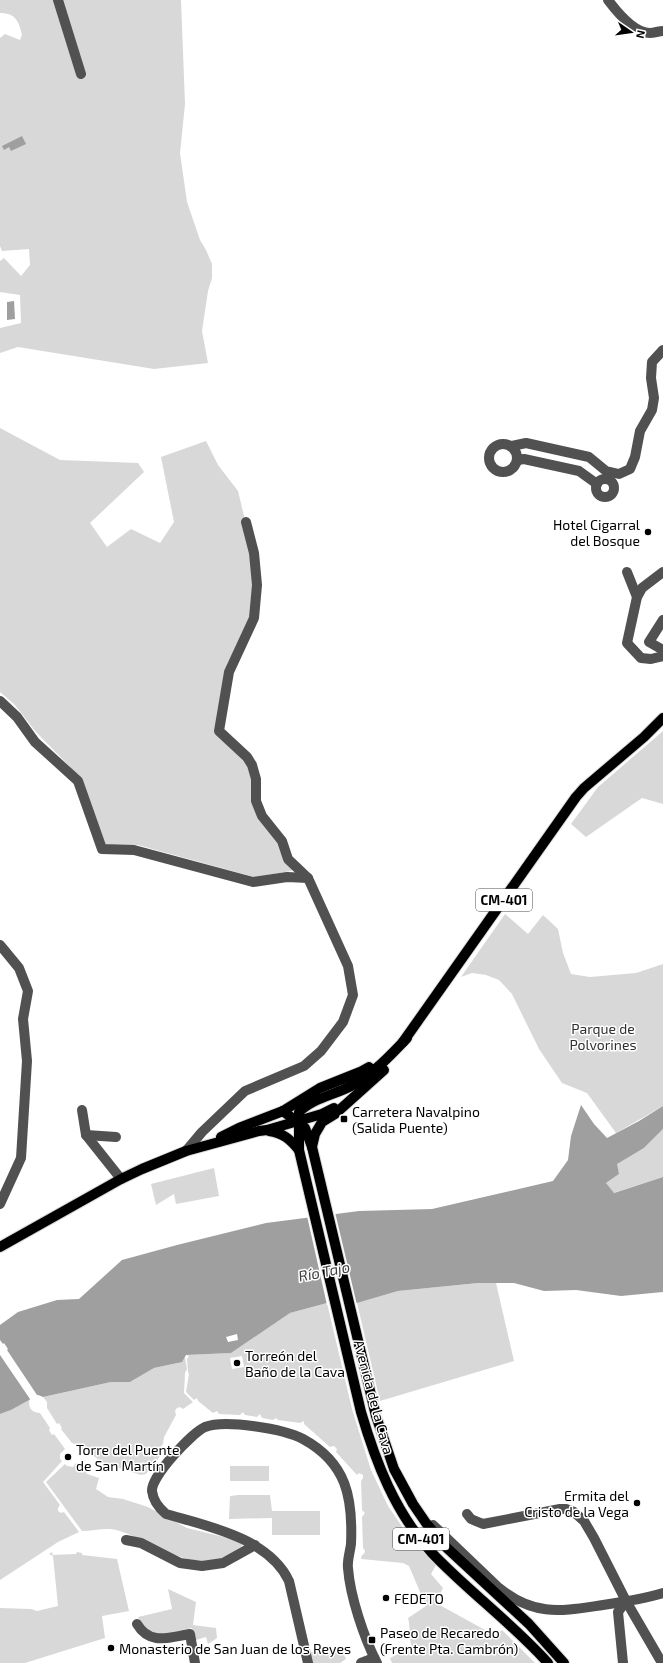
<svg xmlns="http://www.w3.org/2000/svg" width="663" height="1663" viewBox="0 0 663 1663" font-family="'Exo 2',sans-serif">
	<rect width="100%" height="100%" fill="#fff"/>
	<g fill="#d8d8d8" fill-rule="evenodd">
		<path d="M0 0H181L185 104 180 153 187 202 200 240 206 250 212 264V278L208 291 202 331 208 363 154 369 18 347 0 353V328L21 323 20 295 0 292V261L4 258 21 276 30 265 29 249 2 251 0 246V38L5 34 20 40 22 35C19 22 16 13 0 13Z"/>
		<path d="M0 428 60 460 138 463 144 472 90 523 107 547 131 529 160 543 174 522 161 457 206 441 218 465 238 491 253 553V618L229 672 219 731 246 757 256 801 294 867 291 871 254 877 138 845H104L85 787 76 773 36 732 14 704 0 692Z"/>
		<path d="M663 731V804L642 798 586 837 571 824 598 787Z"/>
		<path d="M505 914 528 934 543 915 558 929 563 953 571 974 590 977 636 973 663 964V1106L616 1133 587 1093 562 1083 539 1049 512 994 499 980 486 975 472 973 461 977Z"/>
		<path d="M663 1129V1177L613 1193 606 1183 619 1174 616 1164 644 1148Z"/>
		<path d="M214 1168 219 1196 176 1204 174 1194 156 1205 151 1184Z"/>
		<path d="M478 1283H496L514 1361 380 1401 357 1303 398 1291Z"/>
		<path d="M327 1303 352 1409 371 1470 388 1506 410 1538 436 1565 431 1574 443 1588 436 1603 496 1636 502 1630 535 1663H392L390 1658 412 1647C408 1637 411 1628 408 1618L426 1606 409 1566 403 1563 361 1559 362 1555 364 1554 365 1551 363 1548 362 1517 365 1513 362 1510 361 1481 363 1478V1475L359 1473 357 1475 336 1452 337 1449 334 1446 330 1447 304 1424V1421L300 1423 278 1420 276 1418 273 1420 262 1418 260 1414 257 1417 245 1415 243 1412 240 1415 219 1414 217 1411 213 1413 198 1401 197 1398 194 1400 186 1392 189 1374 188 1372 187 1359 189 1356 187 1355 231 1353 290 1313ZM242 1356 244 1367 232 1369 230 1358Z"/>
		<path d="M185 1357 187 1369 185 1373 184 1393 193 1402 183 1409 180 1407 177 1408 175 1411 176 1415 164 1437 163 1444 157 1451 161 1455 146 1474 141 1475 103 1463 79 1445 72 1443 61 1429 62 1428 59 1423 57 1424 47 1408V1402L43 1397 111 1382H130L154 1368 177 1363Z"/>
		<path d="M30 1399C27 1407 32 1413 40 1413L50 1428 49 1430 52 1435 54 1434 65 1449 60 1454V1459L62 1461 43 1482 60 1505 58 1508V1511L61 1513 64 1512 79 1532 58 1542 0 1580V1414L11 1410Z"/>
		<path d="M76 1463 84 1469 87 1474 99 1478 96 1489 108 1497 123 1499 148 1507 187 1528 236 1540 243 1545C237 1549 230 1556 223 1558 184 1571 151 1539 116 1530 106 1527 93 1531 82 1531L46 1482 65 1464 67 1466 73 1467Z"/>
		<rect x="230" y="1466" width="39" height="15"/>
		<path d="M238 1495H270L272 1511H320V1535H272V1518L229 1519 230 1496Z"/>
		<path d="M52 1552 53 1555 76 1554 77 1552 82 1553V1555L117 1559 129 1611 102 1616 105 1638 25 1663H0V1608L31 1609 37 1611 58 1606 53 1556 49 1554Z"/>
		<path d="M168 1589 196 1602 193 1625 216 1628 217 1638 208 1644 206 1637 193 1641 192 1628 156 1636 141 1624 138 1617 172 1609Z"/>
		<path d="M348 1646V1653L344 1655 346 1659 340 1663H312L306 1653Z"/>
	</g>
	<g fill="#9f9f9f" fill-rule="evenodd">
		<path d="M22 136 26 144 11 151 9 147 4 150 2 146Z"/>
		<path d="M14 301 15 319 7 320V302Z"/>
		<path d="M581 1105 594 1124 607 1138 639 1121 663 1106V1129L644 1148 617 1164 619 1174 606 1183 614 1193 663 1177V1292L621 1296 576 1290 544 1291 514 1283H478L398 1291 357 1303H327L290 1313 231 1353 186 1355 182 1362 154 1368 130 1382H111L43 1397 38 1395 11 1410 0 1414V1325L18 1312 57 1300 79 1299 122 1260 177 1245 266 1223 359 1211 432 1209 553 1181 568 1160 571 1136ZM237 1334 238 1340 228 1342 226 1337Z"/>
	</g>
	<g fill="#fff">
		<path d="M335 1212 357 1305H327L307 1216Z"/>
		<path d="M0 1340 3 1344 4 1343 8 1349 7 1350 37 1395 45 1398 38 1397 29 1402 30 1399 0 1355Z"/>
	</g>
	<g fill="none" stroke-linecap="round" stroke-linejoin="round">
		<g stroke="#dbdbdb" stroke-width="12">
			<g id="major">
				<path d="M407 1038C390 1056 373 1074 351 1086 334 1095 313 1098 299 1112V1150L361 1412C376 1463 395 1512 431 1552 468 1591 512 1623 548 1663"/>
				<path d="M403 1042 576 797 584 788 644 737 663 718"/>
				<path d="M283 1111 305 1128 312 1147 376 1416 394 1469 413 1504 426 1523 447 1548 529 1624 564 1663"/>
				<path d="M269 1131C283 1133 290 1139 299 1150"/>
				<path d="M221 1137 239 1128 283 1111 320 1088 360 1072 369 1067"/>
				<path d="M312 1147 315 1134 322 1122 335 1114 384 1070"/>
				<path d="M0 1247 121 1179 142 1169 186 1151 259 1131 267 1130 322 1114 334 1108"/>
			</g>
		</g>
		<g stroke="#515151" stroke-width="10">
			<path d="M58 0 81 74"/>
			<path d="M608 0C617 12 634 33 650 33 654 33 659 31 663 31"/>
			<circle cx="503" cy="458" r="14"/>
			<path d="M512 446 526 443 589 457 606 471 619 474 630 469 635 457 640 431 652 410 654 398 651 378 652 362 663 350"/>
			<path d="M518 460 524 459 579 471 597 484"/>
			<circle cx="605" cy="488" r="9"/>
			<path d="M627 572 637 597"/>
			<path d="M663 572 642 588 637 597 627 643 641 658 651 659 663 656"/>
			<path d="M663 620 649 642 663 650"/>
			<path d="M0 701 17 717 35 742 78 781 102 849 134 850 253 882 287 877 308 878"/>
			<path d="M0 945 19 968 28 991 23 1019 27 1061 21 1158 0 1204"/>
			<path d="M82 1110 86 1135 121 1179"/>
			<path d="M86 1135 116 1137"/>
			<path d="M186 1151 202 1132 245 1091 304 1066 321 1051 343 1022 353 995 348 966 308 878 288 859 282 841 262 816 256 801V779L252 765 247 757 219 731 229 672 254 618 257 585 254 553 246 522"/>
			<path d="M467 1514 471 1519 483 1524 560 1509H566L574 1512 584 1521 594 1538 626 1601 662 1663"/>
			<path d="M433 1525 499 1588C535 1617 561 1611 603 1605 623 1602 643 1599 663 1593"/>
			<path d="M126 1540 141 1543 180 1563 202 1566 223 1563 255 1545"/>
			<path d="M137 1624C150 1646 170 1637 190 1634L195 1663"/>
			<path d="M308 1663 289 1581C269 1538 207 1526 166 1514 159 1508 153 1500 152 1491 151 1476 192 1433 205 1427 225 1419 284 1429 303 1439 347 1463 353 1498 351 1544 350 1552 347 1561 348 1568 350 1596 364 1638 377 1663"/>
			<path d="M361 1663 374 1658"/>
			<path d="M623 1663 618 1612 626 1601"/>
		</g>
		<use href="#major" stroke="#000" stroke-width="10"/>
	</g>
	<g fill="#000" stroke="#fff" stroke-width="1.5">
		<circle cx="648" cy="532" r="4"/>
		<rect x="340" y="1115" width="8" height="8" rx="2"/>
		<circle cx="237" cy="1363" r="4"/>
		<circle cx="68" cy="1457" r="4"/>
		<circle cx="637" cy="1503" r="4"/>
		<circle cx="386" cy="1598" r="4"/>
		<rect x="368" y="1636" width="8" height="8" rx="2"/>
		<circle cx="111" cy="1648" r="4"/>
	</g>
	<g text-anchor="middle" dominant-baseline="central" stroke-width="3" stroke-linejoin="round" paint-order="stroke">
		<g fill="#fff" stroke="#4c4c4c" stroke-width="1">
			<rect x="476" y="889" width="56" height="22" rx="3"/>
			<rect x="393" y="1528" width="56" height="22" rx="3"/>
		</g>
		<g font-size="13" font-weight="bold" fill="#000">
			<text x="504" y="900">CM-401</text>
			<text x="421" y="1539">CM-401</text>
		</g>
		<g font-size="14" fill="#000" stroke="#fff" text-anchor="start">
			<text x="640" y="524" text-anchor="end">Hotel Cigarral<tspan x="640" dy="16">del Bosque</tspan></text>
			<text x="352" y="1111">Carretera Navalpino<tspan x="352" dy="16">(Salida Puente)</tspan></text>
			<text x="245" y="1355">Torreón del<tspan x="245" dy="16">Baño de la Cava</tspan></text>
			<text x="76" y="1449">Torre del Puente<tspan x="76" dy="16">de San Martín</tspan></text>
			<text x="629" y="1495" text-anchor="end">Ermita del<tspan x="629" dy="16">Cristo de la Vega</tspan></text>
			<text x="394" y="1598">FEDETO</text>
			<text x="380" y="1632">Paseo de Recaredo<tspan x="380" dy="16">(Frente Pta. Cambrón)</tspan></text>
			<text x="119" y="1648">Monasterio de San Juan de los Reyes</text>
		</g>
		<g font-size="14" fill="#2f2f2f" stroke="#fff">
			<text x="603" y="1028">Parque de<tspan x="603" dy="16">Polvorines</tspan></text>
		</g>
		<g font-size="14" fill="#000" stroke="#fff">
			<text transform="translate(374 1397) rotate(75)">Avenida de la Cava</text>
		</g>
		<g font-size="15" font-style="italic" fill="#404040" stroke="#fff">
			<text transform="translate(324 1271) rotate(-11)">Río Tajo</text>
		</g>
	</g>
	<g transform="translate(631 32) rotate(103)" stroke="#ffffff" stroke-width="3" paint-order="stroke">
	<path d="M0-3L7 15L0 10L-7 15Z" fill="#000000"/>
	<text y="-6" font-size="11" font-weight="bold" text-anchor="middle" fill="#000000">N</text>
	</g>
</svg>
